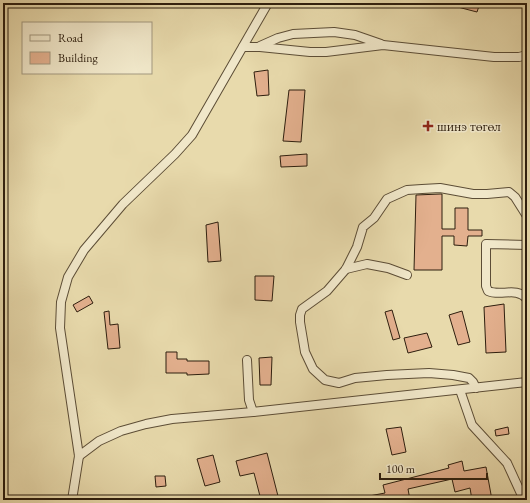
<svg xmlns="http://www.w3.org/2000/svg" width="530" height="503" viewBox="0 0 530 503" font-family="'EB Garamond',serif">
	<rect width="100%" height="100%" fill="#e8daac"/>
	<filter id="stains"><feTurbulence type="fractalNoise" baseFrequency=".005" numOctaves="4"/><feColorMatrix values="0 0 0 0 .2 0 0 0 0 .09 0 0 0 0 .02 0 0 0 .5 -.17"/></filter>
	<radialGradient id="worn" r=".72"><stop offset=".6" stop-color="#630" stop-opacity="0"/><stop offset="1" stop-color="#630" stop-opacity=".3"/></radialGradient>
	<g fill="#e3b08e" stroke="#2d1e0e">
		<path d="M450 3H480L477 12 450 5Z"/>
		<path d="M268 70 269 95 257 96 254 72Z"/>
		<path d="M289 90H305L301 142 283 141Z"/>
		<path d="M307 154V166L281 167 280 156Z"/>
		<path d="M440 194H442V229H455V208H468V230H482V236H468L467 246 454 245V236H442V270H414L416 195Z"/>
		<path d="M218 222 221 261 208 262 206 225Z"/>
		<path d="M255 276H274L272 301 255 300Z"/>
		<path d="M89 296 93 303 77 312 73 305Z"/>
		<path d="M504 304 506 352 486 353 484 307Z"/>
		<path d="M392 310 400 338 393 340 385 312Z"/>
		<path d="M109 311 110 325 118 324 120 348 108 349 104 312Z"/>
		<path d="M462 311 470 342 458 345 449 315Z"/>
		<path d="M427 333 432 347 408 353 404 338Z"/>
		<path d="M166 352H177V359H187V361H209V374L187 375V373H166Z"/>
		<path d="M272 357 271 385H260L259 358Z"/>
		<path d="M401 427 406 452 392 455 386 429Z"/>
		<path d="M508 427 509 434 496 436 495 430Z"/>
		<path d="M267 453 279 500H261L254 473 240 476 236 461Z"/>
		<path d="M213 455 220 482 205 486 197 459Z"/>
		<path d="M462 461 464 471 486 467 492 500H472L470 488 455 492 452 479 408 489 410 500H365L364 497 385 493 383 485 449 468 448 465Z"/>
		<path d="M155 476H165L166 486 156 487Z"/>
	</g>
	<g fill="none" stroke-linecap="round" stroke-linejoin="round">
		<g stroke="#5c4d36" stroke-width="10">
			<g id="minor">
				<path d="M260 46 278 38 293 34 334 32 355 35 381 44"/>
				<path d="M243 47H260L310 52H326L383 45 494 57H519L527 55"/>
				<path d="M527 245 486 244V286L488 291C501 297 516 286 527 299"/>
				<path d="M346 269 367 264 388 268 407 275"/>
				<path d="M247 360 249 400 253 412"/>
				<path d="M476 388 473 382 469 378 453 375 429 373 387 375 355 378 339 383 325 380 313 369 305 352 300 322V315L302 309 327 291 346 269 357 247 363 227 374 218 387 199 407 190 422 189 440 188 473 194H487L509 192 515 197 527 216"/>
				<path d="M460 390 472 425 507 463 524 500"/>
				<path d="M79 456 99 441 121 431 146 424 172 419 253 412 527 382"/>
				<path d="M72 500 79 456 60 328 61 302 68 277 84 250 123 204 175 154 192 135 268 3"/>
			</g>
		</g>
		<use href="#minor" stroke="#f0e7c9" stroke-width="8"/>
	</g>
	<path fill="#8f2418" stroke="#f0e7c9" stroke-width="1.5" d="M426 120h4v4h4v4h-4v4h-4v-4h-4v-4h4z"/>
	<g text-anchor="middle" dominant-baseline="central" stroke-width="3" stroke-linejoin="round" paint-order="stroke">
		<g font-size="14" fill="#2d1e0e" stroke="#f0e7c9" text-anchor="start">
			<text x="437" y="126">шинэ төгөл</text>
		</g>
	</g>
	<rect width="530" height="503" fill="none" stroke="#e8daac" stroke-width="16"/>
	<rect x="4" y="4" width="522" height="495" fill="none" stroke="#2d1e0e" stroke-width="2"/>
	<rect x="8" y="8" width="514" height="487" fill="none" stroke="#2d1e0e"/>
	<rect x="22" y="22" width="130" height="52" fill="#f0e7c9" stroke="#a2977e"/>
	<rect x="30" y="35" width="20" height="6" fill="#f0e7c9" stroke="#a2977e"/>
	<text x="58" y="42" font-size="12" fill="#2d1e0e">Road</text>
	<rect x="30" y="52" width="20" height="12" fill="#e3b08e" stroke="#a2977e"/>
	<text x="58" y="62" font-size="12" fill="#2d1e0e">Building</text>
	<path d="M380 473v6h107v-6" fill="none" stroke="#2d1e0e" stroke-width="2"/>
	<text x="386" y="473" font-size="12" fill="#2d1e0e" stroke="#f0e7c9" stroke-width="3" paint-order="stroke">100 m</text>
	<rect width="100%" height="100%" filter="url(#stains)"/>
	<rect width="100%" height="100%" fill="url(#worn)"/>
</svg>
